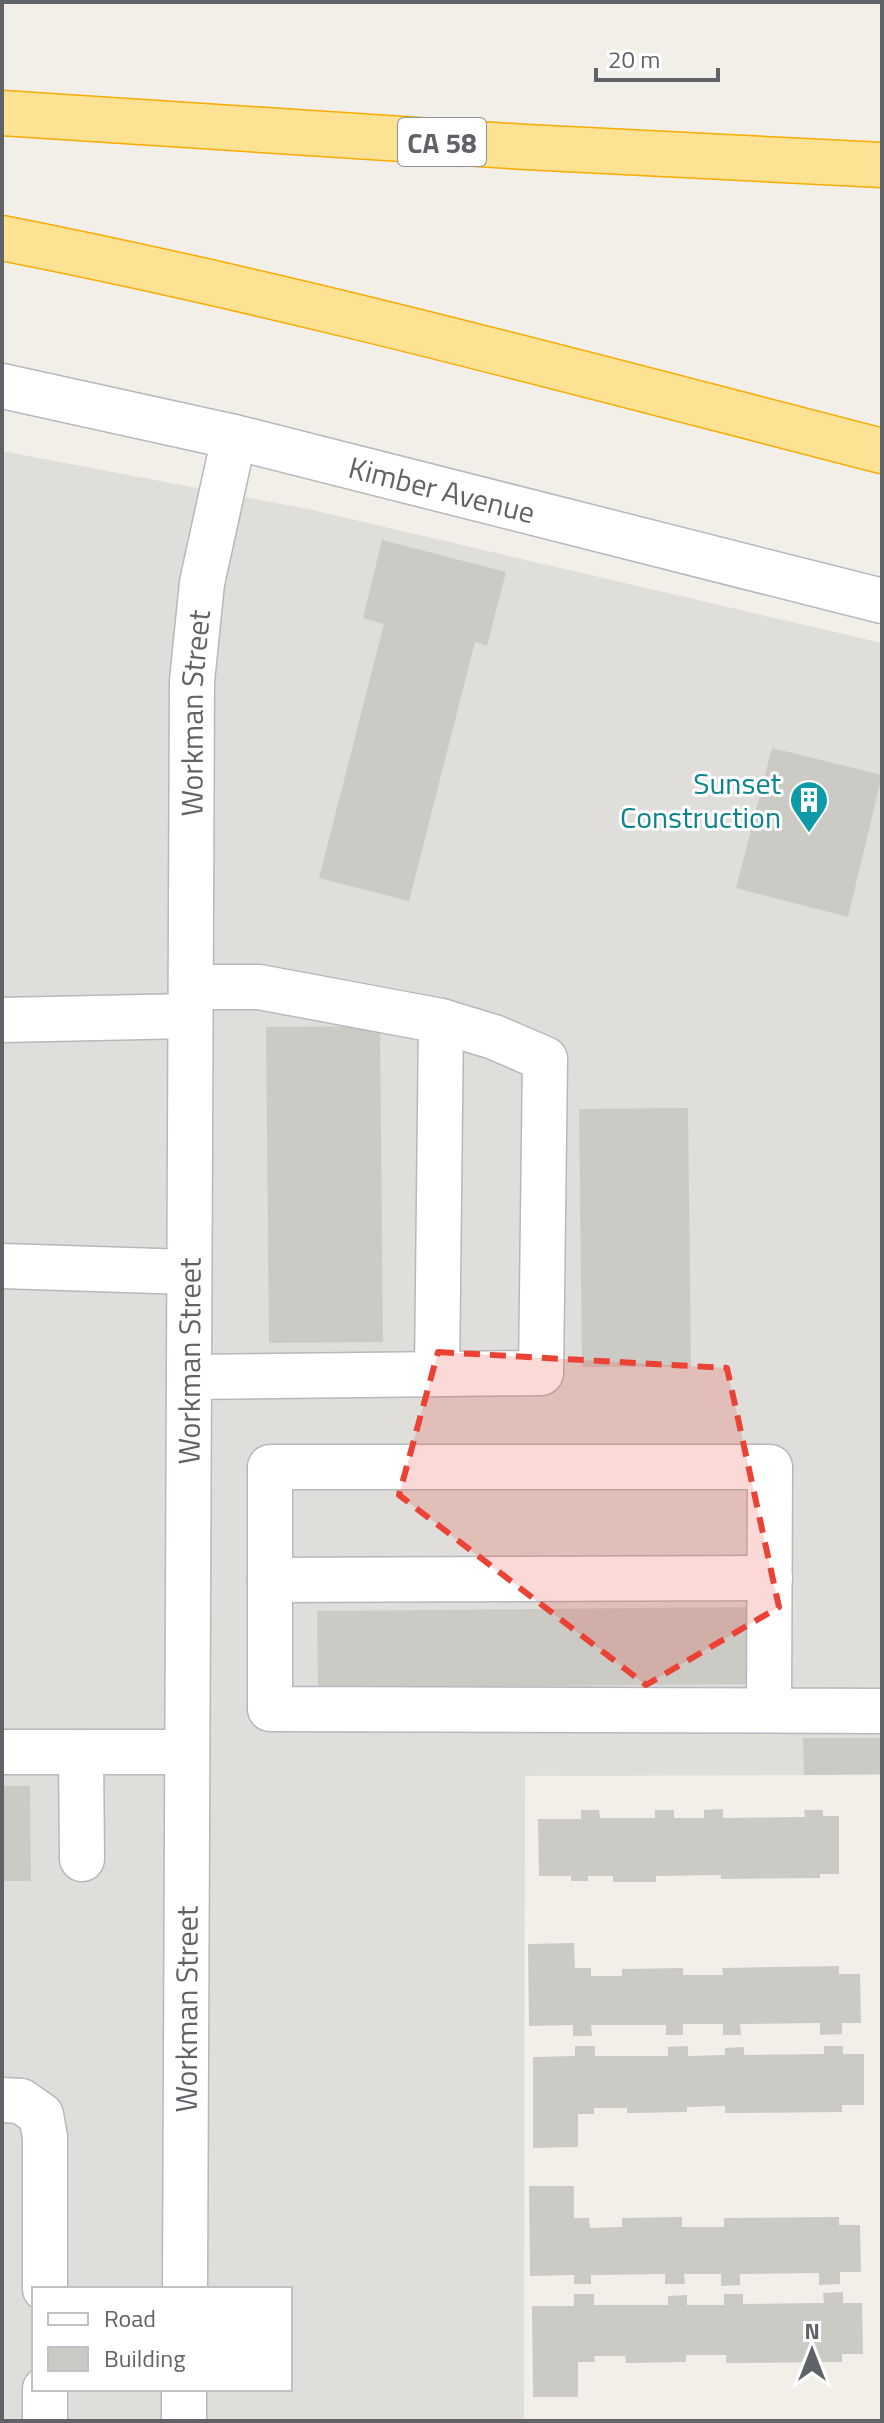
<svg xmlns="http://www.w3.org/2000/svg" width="884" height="2423" viewBox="0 0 884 2423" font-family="'Titillium Web',sans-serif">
	<rect width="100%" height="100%" fill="#f1efe8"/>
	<path fill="#e0deda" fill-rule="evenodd" d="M2 451 308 509 882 643V1775L525 1776 524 2421H2ZM34 2289H290V2389H34Z"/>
	<g fill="#cccac5">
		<path d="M382 540 506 572 487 646 475 642 409 901 319 878 384 624 363 618Z"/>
		<path d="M772 748 882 775 848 917 736 888Z"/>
		<path d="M380 1026 383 1342 269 1343 266 1027Z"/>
		<path d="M688 1108 691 1367H582L579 1109Z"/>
		<path d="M758 1607 759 1684 318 1688 317 1611Z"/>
		<path d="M803 1738H882V1774L804 1775Z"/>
		<path d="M2 1786H30L31 1881H2Z"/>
		<path d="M723 1809V1818L805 1817 804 1810H823V1816H839V1874H820V1878L721 1879V1875L656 1876V1882H613V1876H588V1881H571V1876H539L538 1819H581V1810H599L600 1818H655V1810H674V1818H704V1810Z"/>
		<path d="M574 1943 575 1968H591V1976H622V1969L683 1968V1975H723L722 1968 839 1966V1974H860L861 2023H842V2034L820 2035V2023L740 2024 741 2035H723V2024H683V2035H666V2025H591L592 2036H573V2025L529 2026 528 1944Z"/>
		<path d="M575 2046H595V2056H668V2047L688 2046V2056L725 2055V2048L744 2047V2055L824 2054V2046H843V2054H864V2105H842V2112L725 2113V2106L687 2107V2112L627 2113V2108H594V2114H578V2147L533 2148V2057L575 2056Z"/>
		<path d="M529 2186H574V2218H589L590 2228 622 2227V2218L682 2217V2227H724V2218L839 2217V2225H860L861 2272H840V2284L819 2285V2273L740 2274V2285L721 2286V2274H684L685 2284H665V2274L591 2275V2284H574V2275L530 2276Z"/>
		<path d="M843 2292V2303H862L863 2354H842V2362L726 2363V2355H686V2362L626 2363 625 2356H594L595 2362H578V2397H533L532 2306H574V2294H594V2305H668V2296L687 2295V2305H724V2294H743V2304L824 2303 823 2293Z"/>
	</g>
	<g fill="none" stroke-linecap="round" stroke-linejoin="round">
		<g stroke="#b5b8bc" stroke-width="47">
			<g id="minor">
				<path id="s1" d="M2 386 234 437 882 601"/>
				<path d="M2 1020 190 1016"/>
				<path d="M2 1266 189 1272"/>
				<path d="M437 1373 441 1021"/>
				<path d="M189 1377 541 1373 545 1059 494 1037 441 1021 259 987H191"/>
				<path d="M270 1580 770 1578"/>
				<path d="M769 1710 770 1467H270V1709L882 1711"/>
				<path d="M2 1752H187"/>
				<path d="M81 1752 82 1859"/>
				<path d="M2 2100 21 2101 41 2115 45 2137V2289"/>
				<path id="s2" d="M185 2289 192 681 202 583 234 437"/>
				<path d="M45 2389V2421"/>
				<path d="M184 2421V2389"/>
			</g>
		</g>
		<g stroke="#f9ab00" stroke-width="47">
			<g id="highway">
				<path d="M2 113 526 147 882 165"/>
				<path d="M2 238C298 296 590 376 882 451"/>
			</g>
		</g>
		<use href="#minor" stroke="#fff" stroke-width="44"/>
		<use href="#highway" stroke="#fde293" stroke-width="44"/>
	</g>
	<path fill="#ea4335" fill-opacity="0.2" stroke="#ea4335" stroke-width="6" stroke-dasharray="16 10" stroke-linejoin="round" d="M438 1352 727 1368 779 1607 646 1685 399 1495Z"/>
	<defs>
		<g id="building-pin" transform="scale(2)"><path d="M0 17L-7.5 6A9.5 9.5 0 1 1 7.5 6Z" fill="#0f9aa8" stroke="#fff"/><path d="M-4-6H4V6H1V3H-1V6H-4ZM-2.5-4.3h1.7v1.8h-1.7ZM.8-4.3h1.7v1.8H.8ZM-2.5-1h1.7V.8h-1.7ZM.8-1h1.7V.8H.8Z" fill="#fff"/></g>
	</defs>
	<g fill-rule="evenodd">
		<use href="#building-pin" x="809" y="800"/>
	</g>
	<g text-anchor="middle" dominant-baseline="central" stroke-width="6" stroke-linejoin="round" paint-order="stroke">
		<rect fill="#fff" stroke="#8f9295" stroke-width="2" x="398" y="118" width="88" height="48" rx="6"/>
		<g font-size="28" font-weight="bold" fill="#5f6368">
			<text x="442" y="142">CA 58</text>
		</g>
		<g font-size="30" fill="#5f6368" stroke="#fff">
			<text stroke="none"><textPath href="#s1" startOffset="452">Kimber Avenue</textPath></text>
			<text stroke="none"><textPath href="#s2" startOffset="1576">Workman Street</textPath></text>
			<text stroke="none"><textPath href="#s2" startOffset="928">Workman Street</textPath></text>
			<text stroke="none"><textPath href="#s2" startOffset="280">Workman Street</textPath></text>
		</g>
		<g font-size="30" fill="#0d838f" stroke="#fff" text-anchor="end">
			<text x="781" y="783">Sunset<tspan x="781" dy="34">Construction</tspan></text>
		</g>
	</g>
	<rect width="884" height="2423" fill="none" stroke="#5f6368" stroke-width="8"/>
	<rect x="32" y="2287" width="260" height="104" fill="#ffffff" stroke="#bfc1c3" stroke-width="2"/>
	<rect x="48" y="2313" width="40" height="12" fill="#ffffff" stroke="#bfc1c3" stroke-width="2"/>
	<text x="104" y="2327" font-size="24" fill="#5f6368">Road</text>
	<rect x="48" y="2347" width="40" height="24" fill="#cccac5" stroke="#bfc1c3" stroke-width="2"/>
	<text x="104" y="2367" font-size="24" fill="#5f6368">Building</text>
	<g transform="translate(812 2351)" stroke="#ffffff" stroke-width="6" paint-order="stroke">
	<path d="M0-6L14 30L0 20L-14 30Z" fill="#5f6368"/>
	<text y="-12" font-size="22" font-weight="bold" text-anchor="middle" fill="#5f6368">N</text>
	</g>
	<path d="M596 68v12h122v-12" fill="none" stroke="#5f6368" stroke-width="4"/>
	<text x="608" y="68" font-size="24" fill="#5f6368" stroke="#ffffff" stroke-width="6" paint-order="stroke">20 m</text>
</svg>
